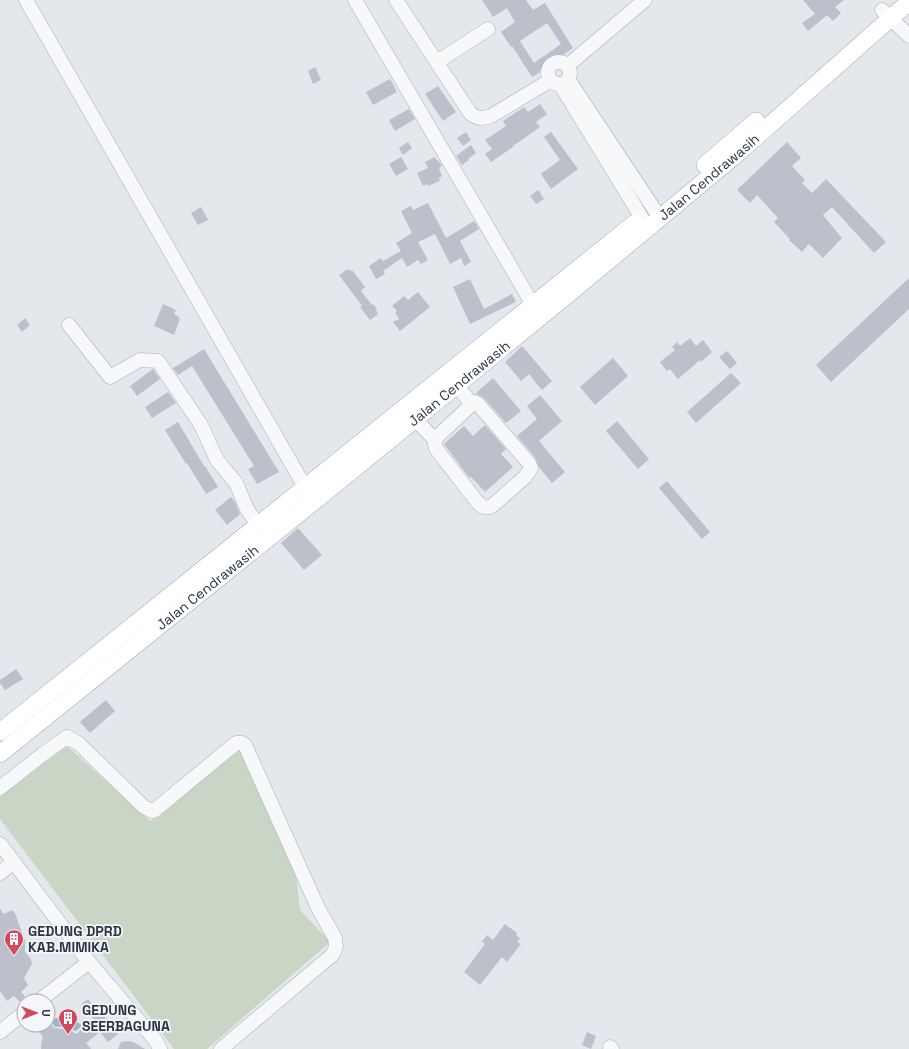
<svg xmlns="http://www.w3.org/2000/svg" width="909" height="1049" viewBox="0 0 909 1049" font-family="'Space Grotesk',sans-serif">
	<rect width="100%" height="100%" fill="#e4e7ec"/>
	<path fill="#c9d6c5" d="M67 746 150 821 240 750 293 844 300 910 330 942 207 1049H174L0 819V797Z"/>
	<path fill="#9fb4cc" d="M57 1018C67 1018 75 1018 82 1026L76 1031C69 1027 63 1026 55 1027L50 1020Z"/>
	<g fill="#bbc0ca" fill-rule="evenodd">
		<path d="M482 0H526L533 10 545 3 573 48 539 71 540 72 532 77 512 46 511 47 501 32 515 22 507 8 493 17ZM547 23 561 44 534 63 520 41Z"/>
		<path d="M803 0H844L835 7 841 13 833 21 827 15 808 31 802 23 815 14Z"/>
		<path d="M315 67 321 80 313 84 308 71Z"/>
		<path d="M390 79 397 92 373 105 366 92Z"/>
		<path d="M438 86 456 112 443 121 425 94Z"/>
		<path d="M540 104 547 114 536 122 540 127 513 146V147L491 162 485 154 492 149 485 140 506 126 503 121 524 107 528 112Z"/>
		<path d="M409 109 415 119 395 131 389 120Z"/>
		<path d="M466 132 471 140 463 146 457 138Z"/>
		<path d="M551 132 578 169 551 189 541 174 560 160 544 137Z"/>
		<path d="M408 142 412 148 403 155 399 148Z"/>
		<path d="M787 142 801 158 792 166 805 180 802 183 812 193 826 179 886 242 874 253 832 207 823 215 842 238 823 258 809 244 802 252 789 240 790 239 774 222 778 218 757 195 750 203 737 190Z"/>
		<path d="M471 145 476 153 468 159 469 160 462 165 456 156Z"/>
		<path d="M401 157 408 169 396 176 389 164Z"/>
		<path d="M435 157 437 161 438 160 442 166 439 168 442 176 439 178 440 181 428 186 427 184 423 186 417 173 428 168 425 162Z"/>
		<path d="M538 190 544 199 536 204 530 196Z"/>
		<path d="M428 203 446 238 474 221 479 229 460 241 471 262 464 266 461 258 450 264 435 234 418 242 428 260 421 264 418 260 407 267 402 258 383 271 385 274 376 279 369 266 381 258 383 261 401 251 396 243 412 233 401 211 411 206 413 210Z"/>
		<path d="M201 207 208 220 198 225 191 213Z"/>
		<path d="M348 269 350 271 352 270 365 287 361 291 372 305 373 304 377 309 376 311 378 314 370 320 360 307 362 306 339 275Z"/>
		<path d="M909 278V309L831 382 816 365Z"/>
		<path d="M470 279 484 309 512 294 516 302 470 324 453 287Z"/>
		<path d="M418 292 430 307 400 331 393 322 399 319 395 313 397 311 392 306 404 296 408 300Z"/>
		<path d="M163 304 176 310 174 314 179 317 178 318 180 319 174 335 154 326Z"/>
		<path d="M25 318 30 325 22 332 17 325Z"/>
		<path d="M690 338 696 346 703 340 712 352 701 362 700 360 678 379 670 369 667 371 660 362 675 350 672 347 677 342 680 346Z"/>
		<path d="M522 346 552 381 542 390 529 374 521 381 505 362Z"/>
		<path d="M204 349 279 472 257 484 248 469 254 466 192 366 178 375 173 368Z"/>
		<path d="M727 351 737 363 730 369 719 357Z"/>
		<path d="M613 358 628 376 595 405 580 387Z"/>
		<path d="M153 369 160 379 137 396 130 386Z"/>
		<path d="M731 373 741 383 696 423 687 412Z"/>
		<path d="M493 378 521 411 506 423 484 398 476 393Z"/>
		<path d="M168 392 176 403 152 418 145 407Z"/>
		<path d="M540 395 562 421 539 441 565 472 552 483 539 467 535 457 517 436 537 419 527 406Z"/>
		<path d="M617 421 649 459 638 469 606 431Z"/>
		<path d="M178 422 188 439 204 466H205L218 487 206 494 187 463 186 464 165 430Z"/>
		<path d="M485 425 506 449 501 454 513 467 485 492 471 477 470 478 468 476 444 444 464 426 473 436Z"/>
		<path d="M667 481 710 532 702 539 659 488Z"/>
		<path d="M231 497 235 502 240 514 227 525 215 510Z"/>
		<path d="M298 528 322 555 304 570 281 543Z"/>
		<path d="M16 669 23 679 5 690 0 683V680Z"/>
		<path d="M106 700 115 711 90 733 80 722Z"/>
		<path d="M0 909 4 914 12 910 15 913 25 941V952L31 959 32 964 24 978 28 985 21 992 28 1000 19 1001 14 996 7 1001 0 991Z"/>
		<path d="M505 924 517 933 516 935 520 938 517 942 521 944 507 962 502 957 480 985 464 972 485 944 482 942 487 935 493 940Z"/>
		<path d="M88 999 95 1008 97 1007 118 1034 108 1042 100 1032 86 1043 91 1049H41V1043L43 1037 34 1025H48V1020L54 1028 70 1030 76 1034 94 1020 81 1004Z"/>
		<path d="M587 1032 596 1036 591 1049 582 1045Z"/>
		<path d="M129 1041 133 1042 145 1049H118L121 1042Z"/>
	</g>
	<g fill="none" stroke-linecap="round" stroke-linejoin="round">
		<g stroke="#a9aeb7" stroke-width="15">
			<g id="minor">
				<path d="M26 0 305 487"/>
				<path d="M355 0 533 305"/>
				<path d="M396 0 470 113C477 119 482 119 491 116L551 80"/>
				<path d="M882 10 909 36"/>
				<path d="M437 62 488 29"/>
				<circle cx="559" cy="73" r="11"/>
				<path d="M567 66 645 0"/>
				<path d="M568 79 660 218"/>
				<path d="M560 84 648 228"/>
				<path d="M69 325 110 377 140 360 158 361 201 425 217 460 236 483 247 509 258 525"/>
				<path d="M456 385 472 404"/>
				<path d="M475 402 478 404 529 463 531 468 525 477 492 506C486 509 482 507 478 503L437 450C434 444 434 441 438 436L472 404Z"/>
				<path d="M415 419 435 440"/>
				<path d="M0 788 43 754 67 737 78 743 144 807 152 811 155 810 236 743H242L245 745 318 908 335 938 336 946 334 952 331 956 221 1049"/>
				<path d="M0 844 89 962 156 1041 160 1049"/>
				<path d="M0 873 14 862"/>
				<path d="M39 1001 89 962"/>
				<path d="M0 1032 24 1013"/>
				<path d="M610 1047 612 1049"/>
			</g>
		</g>
		<g stroke="#a3abb8" stroke-width="18">
			<g id="major">
				<path d="M705 165 756 121"/>
				<path d="M0 732 635 223"/>
				<path id="s1" d="M0 754 311 504 571 292 738 153 909 2"/>
			</g>
		</g>
		<use href="#minor" stroke="#f7f8fa" stroke-width="14"/>
		<use href="#major" stroke="#fff" stroke-width="17"/>
	</g>
	<defs>
		<g id="building-pin" transform="scale(1)"><path d="M0 17L-7.5 6A9.5 9.5 0 1 1 7.5 6Z" fill="#d1495b" stroke="#f4f6f9"/><path d="M-4-6H4V6H1V3H-1V6H-4ZM-2.5-4.3h1.7v1.8h-1.7ZM.8-4.3h1.7v1.8H.8ZM-2.5-1h1.7V.8h-1.7ZM.8-1h1.7V.8H.8Z" fill="#fff"/></g>
	</defs>
	<g fill-rule="evenodd">
		<use href="#building-pin" x="14" y="939"/>
		<use href="#building-pin" x="68" y="1018"/>
	</g>
	<g text-anchor="middle" dominant-baseline="central" stroke-width="3.5" stroke-linejoin="round" paint-order="stroke">
		<g font-size="14" fill="#2b3445" stroke="#f4f6f9">
			<text stroke="none"><textPath href="#s1" startOffset="914">Jalan Cendrawasih</textPath></text>
			<text stroke="none"><textPath href="#s1" startOffset="590">Jalan Cendrawasih</textPath></text>
			<text stroke="none"><textPath href="#s1" startOffset="266">Jalan Cendrawasih</textPath></text>
		</g>
		<g font-size="14" font-weight="bold" fill="#2b3445" stroke="#f4f6f9" text-anchor="start">
			<text x="28" y="931">GEDUNG DPRD<tspan x="28" dy="16">KAB.MIMIKA</tspan></text>
			<text x="82" y="1010">GEDUNG<tspan x="82" dy="16">SEERBAGUNA</tspan></text>
		</g>
	</g>
	<g transform="translate(36 1013) rotate(90)"><circle r="19" fill="#f4f6f9" stroke="#a4a8b1"/>
	<path d="M0-3L7 15L0 10L-7 15Z" fill="#d1495b"/>
	<text y="-6" font-size="11" font-weight="bold" text-anchor="middle" fill="#2b3445">U</text>
	</g>
</svg>
